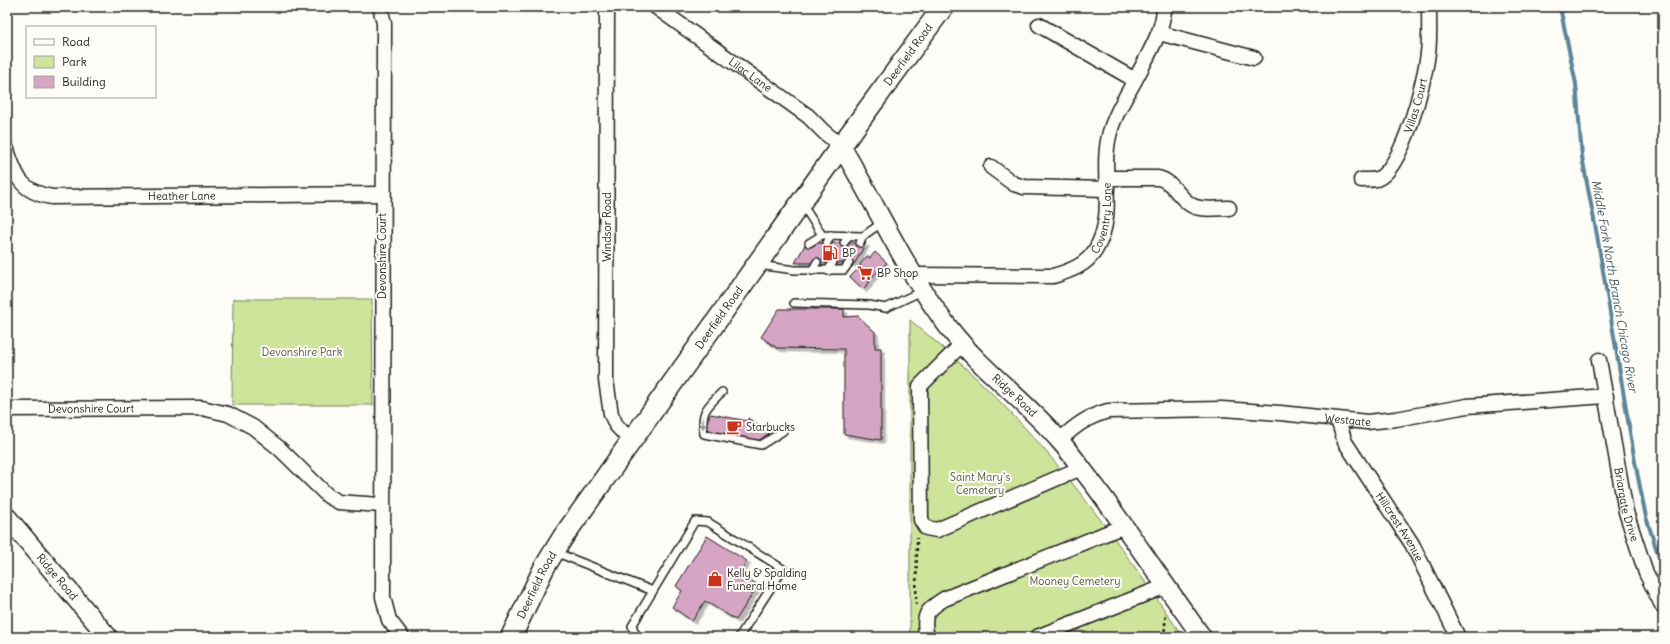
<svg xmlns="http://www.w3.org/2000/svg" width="1670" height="644" viewBox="0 0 1670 644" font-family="Delius,sans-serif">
	<defs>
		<filter id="shadow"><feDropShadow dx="3.5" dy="3.5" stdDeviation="0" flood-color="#0004"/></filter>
	</defs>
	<rect width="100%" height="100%" fill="#fdfcf7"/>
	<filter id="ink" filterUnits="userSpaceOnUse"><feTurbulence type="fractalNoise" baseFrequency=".025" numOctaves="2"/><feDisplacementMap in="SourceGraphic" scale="8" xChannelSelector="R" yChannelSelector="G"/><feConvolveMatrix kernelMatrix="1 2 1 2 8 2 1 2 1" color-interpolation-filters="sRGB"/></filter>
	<g filter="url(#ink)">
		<g fill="#cde49a" stroke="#74805b">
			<path d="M233 299H372L373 405H232Z"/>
			<path d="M910 320C945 349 978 378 1009 411 1075 479 1129 558 1183 637H910Z"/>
		</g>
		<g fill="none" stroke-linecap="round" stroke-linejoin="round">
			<path stroke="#5c8697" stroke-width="4" d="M1560 7 1576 84 1582 157 1597 235 1635 462 1646 517 1658 554 1663 566"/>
		</g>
		<g fill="#d6a5c4" stroke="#1c1c1c" filter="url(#shadow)">
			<path d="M806 243H866L855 263H795Z"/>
			<path d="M875 252 887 263 868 281 870 282 863 289 850 277 861 266 860 264 867 256 870 258Z"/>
			<path d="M779 309H844V317L858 316 875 332V348H881V440L844 434V349L777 348 761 337Z"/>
			<path d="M711 414 748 421V418L769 433 757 442 713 433 707 428 706 422Z"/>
			<path d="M707 536 747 561 740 573 758 585 736 620 705 601 692 621 672 607 682 591 676 586Z"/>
		</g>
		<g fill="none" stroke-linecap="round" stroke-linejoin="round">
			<g stroke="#1c1c1c" stroke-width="10">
				<g id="service">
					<path d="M802 204 822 235 863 236"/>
					<path d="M809 243 822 235"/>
					<path d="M827 243 831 235"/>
					<path d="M844 243 849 235"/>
					<path d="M860 243 863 236 883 222"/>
					<path d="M758 265 795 270H844L849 263"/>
					<path d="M812 271 817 262"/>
					<path d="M828 271 833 262"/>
					<path d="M794 303 869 305 886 308 924 290"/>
					<path d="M722 392C707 407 700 411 704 434L761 445 783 431"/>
					<path d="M555 552 653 591"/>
					<path d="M637 637 632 626 695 521 708 522 783 569 739 637"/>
				</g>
			</g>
			<g stroke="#1c1c1c" stroke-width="17">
				<g id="minor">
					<path d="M380 7 384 23 383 597 389 620 402 637"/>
					<path d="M607 7 606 380 611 414 616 425 631 441"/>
					<path id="s1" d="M656 7 808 116 824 132 841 146"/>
					<path d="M1039 25 1135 80"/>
					<path d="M1159 33 1254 58"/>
					<path id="s2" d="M7 150C16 177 21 192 52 197L382 194"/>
					<path d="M991 167 1014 184 1024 187 1107 189"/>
					<path d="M1107 178H1158C1173 181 1178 197 1191 205 1201 211 1218 208 1229 208"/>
					<path id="s3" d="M1361 180C1366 180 1372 180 1377 179 1403 170 1425 79 1428 53 1430 38 1429 22 1429 7"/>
					<path id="s4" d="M913 275 1053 276C1070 271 1087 265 1096 249 1117 213 1099 171 1110 132 1115 113 1126 97 1135 80 1143 65 1152 49 1158 34 1162 25 1163 16 1165 7"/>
					<path d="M962 344 920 386 921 520 926 528 937 530 1081 468"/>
					<path id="s5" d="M1599 360 1626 512 1646 573 1663 607"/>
					<path id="s6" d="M7 409 202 408 228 414 253 427 279 448 328 496 339 502 351 503 382 505"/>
					<path id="s7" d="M1338 420 1345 442 1412 544 1458 637"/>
					<path id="s8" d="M1060 440C1076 425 1087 417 1108 411L1222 409 1280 413 1367 422 1396 419 1467 406 1606 396"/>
					<path d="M927 637C922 616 926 610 944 599L1124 526"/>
					<path d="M1037 637 1166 586"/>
				</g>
			</g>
			<g stroke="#1c1c1c" stroke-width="21">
				<g id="tertiary">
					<path id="s9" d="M841 146C877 206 906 272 949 328 981 370 1025 400 1059 440 1072 454 1083 471 1095 486 1132 536 1166 587 1202 637"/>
					<path id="s10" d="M7 517 108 637"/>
				</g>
			</g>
			<g stroke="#1c1c1c" stroke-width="23">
				<g id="secondary">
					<path id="s11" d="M511 637 544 568 563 537 841 146 943 7"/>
				</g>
			</g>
			<g stroke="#1c1c1c" stroke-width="2.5" stroke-dasharray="3 3" stroke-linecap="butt">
				<path d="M916 605 917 538"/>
				<path d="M1153 637H1154"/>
				<path d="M1164 637 1166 613"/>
			</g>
			<use href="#service" stroke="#fdfcf7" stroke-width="7"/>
			<use href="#minor" stroke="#fdfcf7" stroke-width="14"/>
			<use href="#tertiary" stroke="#fdfcf7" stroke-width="18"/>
			<use href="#secondary" stroke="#fdfcf7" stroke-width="20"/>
		</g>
		<defs><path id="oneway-solid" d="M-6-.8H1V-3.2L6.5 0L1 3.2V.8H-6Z"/></defs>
		<use fill="#989794" href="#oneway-solid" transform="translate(703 423) rotate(88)"/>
	</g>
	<defs>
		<g id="fuel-bare" transform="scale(1.2)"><path d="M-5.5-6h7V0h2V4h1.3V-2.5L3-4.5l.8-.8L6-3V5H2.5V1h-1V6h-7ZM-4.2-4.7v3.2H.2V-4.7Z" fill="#c8321e" stroke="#fdfcf7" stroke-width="2.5" paint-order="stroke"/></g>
		<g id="supermarket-bare" transform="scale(1.2)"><path d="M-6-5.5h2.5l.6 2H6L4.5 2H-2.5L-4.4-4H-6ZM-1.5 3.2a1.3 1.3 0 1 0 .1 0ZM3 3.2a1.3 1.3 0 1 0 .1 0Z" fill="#c8321e" stroke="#fdfcf7" stroke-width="2.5" paint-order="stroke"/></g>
		<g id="cafe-bare" transform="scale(1.2)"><path d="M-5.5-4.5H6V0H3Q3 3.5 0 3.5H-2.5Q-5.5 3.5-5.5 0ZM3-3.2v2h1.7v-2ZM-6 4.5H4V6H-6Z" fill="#c8321e" stroke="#fdfcf7" stroke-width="2.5" paint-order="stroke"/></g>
		<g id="shop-bare" transform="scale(1.2)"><path d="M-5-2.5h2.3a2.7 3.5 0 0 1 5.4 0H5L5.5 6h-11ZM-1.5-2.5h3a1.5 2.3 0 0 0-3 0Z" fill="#c8321e" stroke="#fdfcf7" stroke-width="2.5" paint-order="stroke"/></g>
	</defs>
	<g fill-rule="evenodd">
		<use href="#fuel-bare" x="830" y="253"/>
		<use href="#supermarket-bare" x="865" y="273"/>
		<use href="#cafe-bare" x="734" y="427"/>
		<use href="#shop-bare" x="715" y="579"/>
	</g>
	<g text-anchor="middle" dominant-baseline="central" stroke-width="4" stroke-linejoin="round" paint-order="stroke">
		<g font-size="11" fill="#1c1c1c" stroke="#fdfcf7">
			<text stroke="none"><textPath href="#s11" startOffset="706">Deerfield Road</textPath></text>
			<text stroke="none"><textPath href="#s1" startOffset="116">Lilac Lane</textPath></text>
			<text stroke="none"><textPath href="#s3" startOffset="101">Villas Court</textPath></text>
			<text stroke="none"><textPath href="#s2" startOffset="200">Heather Lane</textPath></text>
			<text stroke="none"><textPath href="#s4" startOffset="224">Coventry Lane</textPath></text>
			<text transform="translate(607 227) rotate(-90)">Windsor Road</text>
			<text transform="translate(382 256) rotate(-90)">Devonshire Court</text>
			<text stroke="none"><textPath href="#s11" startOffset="382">Deerfield Road</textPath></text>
			<text stroke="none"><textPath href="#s9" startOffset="306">Ridge Road</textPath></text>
			<text stroke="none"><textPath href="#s6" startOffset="84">Devonshire Court</textPath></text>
			<text stroke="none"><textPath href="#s8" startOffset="297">Westgate</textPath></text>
			<text stroke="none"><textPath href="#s5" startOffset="147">Briargate Drive</textPath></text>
			<text stroke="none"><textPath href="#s7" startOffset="124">Hillcrest Avenue</textPath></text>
			<text stroke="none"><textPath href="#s10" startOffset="78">Ridge Road</textPath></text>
			<text stroke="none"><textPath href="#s11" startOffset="58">Deerfield Road</textPath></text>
		</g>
		<g font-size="11" fill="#1c1c1c" stroke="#fdfcf7" text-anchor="start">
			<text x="842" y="253">BP</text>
			<text x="877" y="273">BP Shop</text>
			<text x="746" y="427">Starbucks</text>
			<text x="727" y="573">Kelly &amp; Spalding<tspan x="727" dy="13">Funeral Home</tspan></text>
		</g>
		<g font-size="11" fill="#515842" stroke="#fdfcf7">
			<text x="302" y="352">Devonshire Park</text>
			<text x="980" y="477">Saint Mary's<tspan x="980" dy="13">Cemetery</tspan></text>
			<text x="1075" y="581">Mooney Cemetery</text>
		</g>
		<g font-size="12" font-style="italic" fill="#415a64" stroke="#fdfcf7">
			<text transform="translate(1615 286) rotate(80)">Middle Fork North Branch Chicago River</text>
		</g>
	</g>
	<rect width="1670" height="644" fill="none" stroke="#fdfcf7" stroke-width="24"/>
	<rect x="12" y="12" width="1646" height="620" fill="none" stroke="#1c1c1c" stroke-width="1.5" filter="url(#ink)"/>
	<rect x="26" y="26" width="130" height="72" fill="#fdfcf7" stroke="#a3a29f"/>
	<rect x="34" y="39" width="20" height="6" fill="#fdfcf7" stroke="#a3a29f"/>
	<text x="62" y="46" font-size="12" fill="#1c1c1c">Road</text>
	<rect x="34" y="56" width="20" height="12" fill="#cde49a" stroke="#a3a29f"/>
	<text x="62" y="66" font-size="12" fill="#1c1c1c">Park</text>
	<rect x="34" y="76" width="20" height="12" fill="#d6a5c4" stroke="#a3a29f"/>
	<text x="62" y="86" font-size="12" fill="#1c1c1c">Building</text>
</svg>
